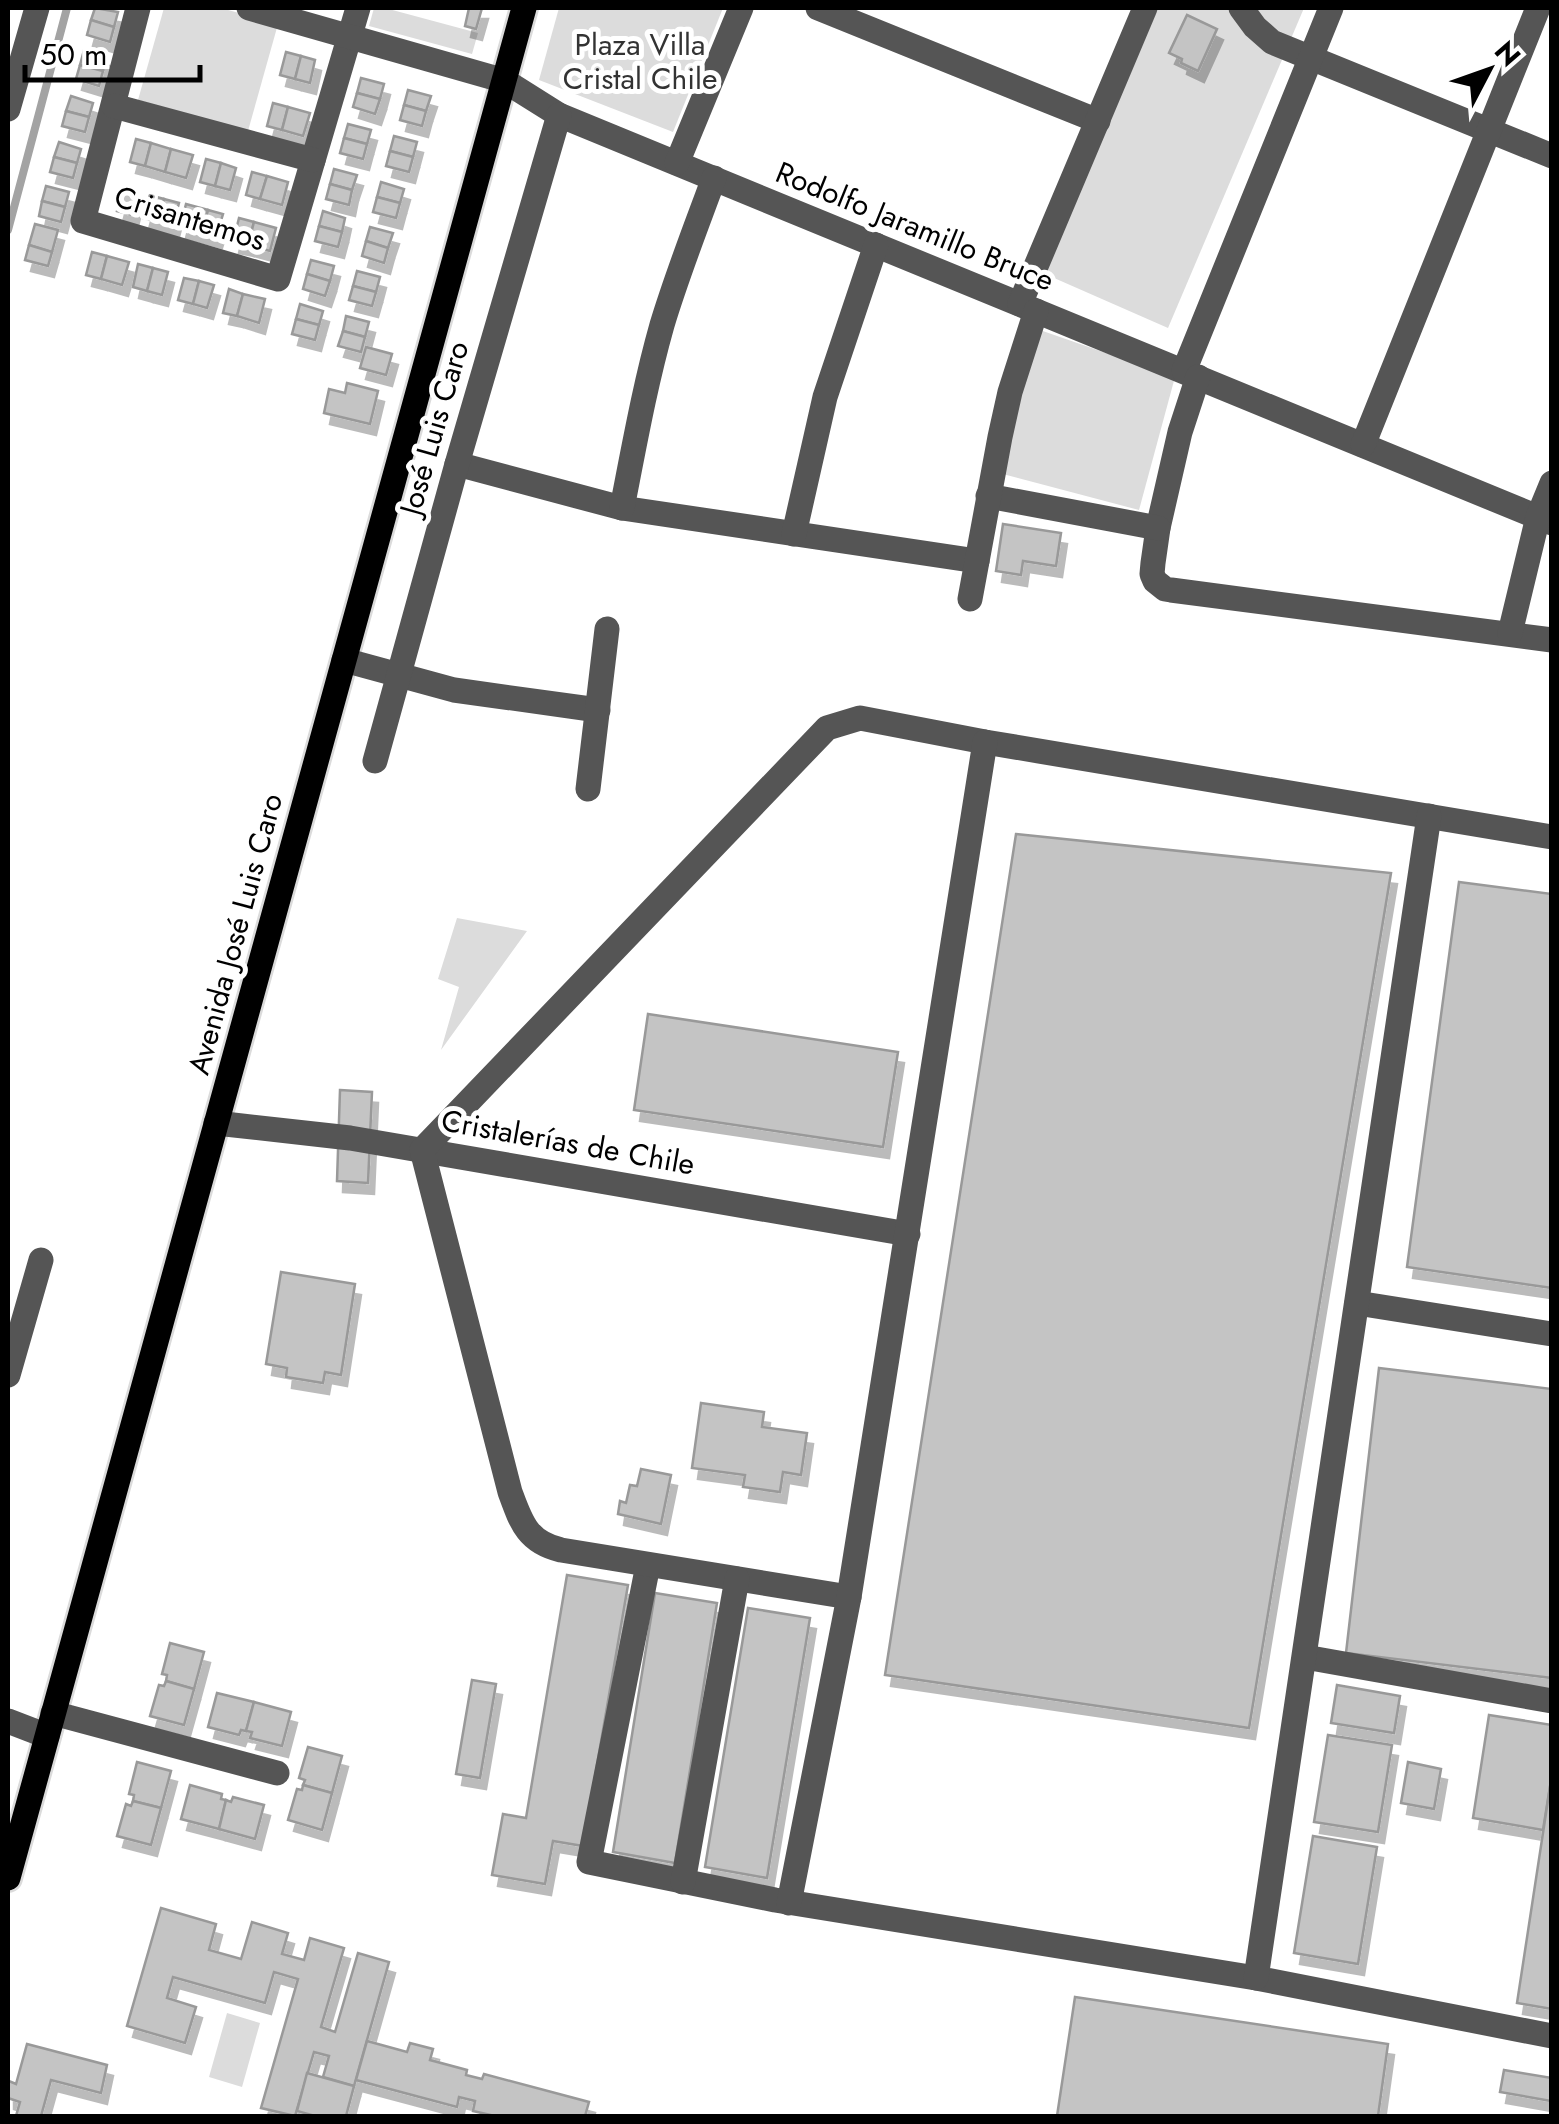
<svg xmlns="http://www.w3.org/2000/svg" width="1559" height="2124" viewBox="0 0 1559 2124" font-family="Jost,sans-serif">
	<defs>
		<filter id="shadow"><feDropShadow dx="6" dy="11" stdDeviation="0" flood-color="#0004"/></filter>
	</defs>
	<rect width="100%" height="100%" fill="#fff"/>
	<g fill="#dcdcdc">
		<path d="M164 8H221L278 24 248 131 138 100Z"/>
		<path d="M374 8H385L478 33 472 54 369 26Z"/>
		<path d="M559 8H723L673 132 539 80Z"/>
		<path d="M1158 8H1304L1168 328 1045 274Z"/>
		<path d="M1037 329 1175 377 1139 510 999 473Z"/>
		<path d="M457 918 527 931 441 1050 459 987 438 979Z"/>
		<path d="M227 2013 260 2023 242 2087 209 2077Z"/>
	</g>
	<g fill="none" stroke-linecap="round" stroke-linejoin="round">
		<path stroke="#a3a3a3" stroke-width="8" d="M8 230 67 8"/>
	</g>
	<g fill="#c4c4c4" stroke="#999" stroke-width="2.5" filter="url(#shadow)">
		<path d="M95 8 118 12 114 27 91 20Z"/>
		<path d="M469 8H482L476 29 465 26Z"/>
		<path d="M1187 15 1217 29 1198 71 1181 63 1182 59 1169 53Z"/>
		<path d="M91 20 114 27 110 42 87 35Z"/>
		<path d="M84 50 107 56 103 71 80 65Z"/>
		<path d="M286 52 301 56 295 79 280 75Z"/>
		<path d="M301 56 315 60 310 83 295 79Z"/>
		<path d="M80 65 103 71 99 86 76 79Z"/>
		<path d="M361 78 384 84 380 99 357 93Z"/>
		<path d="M408 90 431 96 426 111 404 105Z"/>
		<path d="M357 93 380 99 375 114 353 107Z"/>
		<path d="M71 96 93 103 89 117 66 111Z"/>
		<path d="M273 103 288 107 282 130 267 126Z"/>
		<path d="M404 105 426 111 422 126 400 120Z"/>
		<path d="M288 107 310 113 303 136 282 130Z"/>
		<path d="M66 111 89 117 85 132 62 126Z"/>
		<path d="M348 124 371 130 367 144 344 138Z"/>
		<path d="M394 136 417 142 413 157 390 151Z"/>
		<path d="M344 138 367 144 363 159 340 153Z"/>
		<path d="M136 139 151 143 145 166 130 162Z"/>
		<path d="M59 142 81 149 77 163 54 157Z"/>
		<path d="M151 143 171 149 165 172 145 166Z"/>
		<path d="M171 149 193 155 186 178 165 172Z"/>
		<path d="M390 151 413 157 409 172 386 166Z"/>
		<path d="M54 157 77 163 73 178 50 172Z"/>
		<path d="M206 159 221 163 215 186 200 182Z"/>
		<path d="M221 163 236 168 230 190 215 186Z"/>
		<path d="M334 169 357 175 352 190 330 184Z"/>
		<path d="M252 172 267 176 260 199 246 195Z"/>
		<path d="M267 176 288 182 282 205 260 199Z"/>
		<path d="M381 182 404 189 400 203 377 197Z"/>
		<path d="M330 184 352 190 349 205 326 199Z"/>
		<path d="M46 186 69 192 65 207 42 201Z"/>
		<path d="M123 188 138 192 132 215 117 211Z"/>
		<path d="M149 195 164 199 158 222 143 218Z"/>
		<path d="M377 197 400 203 396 218 373 212Z"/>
		<path d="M164 199 179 203 173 226 158 222Z"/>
		<path d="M42 201 65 207 61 222 39 216Z"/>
		<path d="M186 204 208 210 202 233 180 227Z"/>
		<path d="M208 210 223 214 216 237 202 233Z"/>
		<path d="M323 211 345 218 342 232 319 226Z"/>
		<path d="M239 218 254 222 248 245 233 242Z"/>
		<path d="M254 222 276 228 270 251 248 245Z"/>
		<path d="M35 224 58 230 52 252 29 245Z"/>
		<path d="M319 226 342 232 338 247 315 241Z"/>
		<path d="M370 227 393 233 388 248 366 241Z"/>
		<path d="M366 241 388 248 384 263 362 256Z"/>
		<path d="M29 245 52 252 48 266 25 260Z"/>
		<path d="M92 252 107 256 101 279 86 275Z"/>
		<path d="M107 256 129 262 122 285 101 279Z"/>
		<path d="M311 260 334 266 330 281 307 274Z"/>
		<path d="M138 264 153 268 147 291 133 287Z"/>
		<path d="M153 268 168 272 162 295 147 291Z"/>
		<path d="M357 271 380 277 376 292 353 286Z"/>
		<path d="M307 274 330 281 325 296 303 289Z"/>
		<path d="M184 278 199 281 193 304 178 300Z"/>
		<path d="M199 281 214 285 207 308 193 304Z"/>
		<path d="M353 286 376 292 372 306 349 300Z"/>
		<path d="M229 289 243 294 237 316 223 313Z"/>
		<path d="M243 294 265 299 259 323 237 316Z"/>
		<path d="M300 304 323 311 319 325 296 319Z"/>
		<path d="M346 316 369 322 365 337 343 331Z"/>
		<path d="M296 319 319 325 315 340 292 334Z"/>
		<path d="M343 331 365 337 361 352 338 346Z"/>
		<path d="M366 347 392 354 386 375 360 368Z"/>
		<path d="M347 383 378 391 370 424 324 413 329 389 345 393Z"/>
		<path d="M1003 524 1061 533 1056 566 1023 561 1021 575 996 571Z"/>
		<path d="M1016 834 1391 873 1249 1728 885 1675Z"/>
		<path d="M1459 882 1552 894V1288L1407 1267Z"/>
		<path d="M648 1014 898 1052 883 1147 634 1110Z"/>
		<path d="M340 1090 372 1092 368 1183 337 1181Z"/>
		<path d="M281 1272 355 1284 341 1375 325 1372 323 1383 286 1377 287 1368 266 1364Z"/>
		<path d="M1379 1368 1552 1389V1678L1346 1653Z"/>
		<path d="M701 1403 764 1412 762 1427 807 1433 801 1475 783 1472 780 1492 743 1487 745 1475 692 1468Z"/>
		<path d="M641 1469 671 1475 661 1524 618 1514 620 1501 626 1503 630 1485 637 1486Z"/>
		<path d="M567 1575 628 1585 583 1846 553 1841 545 1884 492 1875 503 1814 526 1818Z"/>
		<path d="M655 1593 717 1603 675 1863 613 1852Z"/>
		<path d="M748 1608 810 1618 767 1878 705 1867Z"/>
		<path d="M170 1643 204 1652 194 1689 166 1681 167 1675 162 1674Z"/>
		<path d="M472 1680 496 1684 480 1778 456 1774Z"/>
		<path d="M166 1681 194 1689 184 1725 150 1716 159 1685 164 1686Z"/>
		<path d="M1337 1685 1400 1696 1394 1733 1331 1723Z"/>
		<path d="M217 1693 254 1702 246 1731 241 1730 239 1735 208 1727Z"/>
		<path d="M254 1702 291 1712 282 1746 250 1738 252 1732 246 1731Z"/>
		<path d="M1489 1715 1552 1725V1774L1543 1830 1473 1818Z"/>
		<path d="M1328 1735 1392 1745 1378 1832 1314 1822Z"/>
		<path d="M308 1747 342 1756 332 1793 303 1785 305 1780 299 1778Z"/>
		<path d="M137 1762 171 1771 161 1808 133 1801 134 1795 129 1794Z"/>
		<path d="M1408 1762 1441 1769 1434 1809 1401 1803Z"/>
		<path d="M1552 1774V2009L1517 2003Z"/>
		<path d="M190 1785 222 1794 221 1799 226 1800 219 1829 181 1819Z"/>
		<path d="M303 1785 332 1793 322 1830 288 1820 297 1789 302 1790Z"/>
		<path d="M233 1797 264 1805 255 1839 219 1829 226 1800 231 1802Z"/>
		<path d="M133 1801 161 1808 151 1845 117 1836 126 1804 131 1806Z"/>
		<path d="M1313 1836 1377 1847 1358 1964 1294 1953Z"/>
		<path d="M161 1908 216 1924 209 1950 241 1959 252 1922 288 1933 282 1954 304 1960 310 1938 344 1948 321 2027 335 2032 358 1953 389 1962 354 2086 323 2077 329 2056 314 2052 295 2116 261 2108 298 1979 274 1972 265 2003 173 1977 167 1998 196 2007 185 2043 127 2026Z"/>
		<path d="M1075 1997 1388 2044 1378 2116H1057Z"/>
		<path d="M367 2041 407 2052 410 2043 433 2049 430 2060 467 2070 466 2075 482 2079 484 2074 589 2102 585 2116H495L473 2111 475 2101 459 2097 457 2107 356 2080Z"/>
		<path d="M27 2044 107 2065 101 2093 51 2080 41 2116H16L20 2102 8 2098V2088L9 2081 16 2084Z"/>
		<path d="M1504 2070 1552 2078 1551 2101 1500 2092Z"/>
		<path d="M307 2073 354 2086 346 2116H315L297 2111Z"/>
	</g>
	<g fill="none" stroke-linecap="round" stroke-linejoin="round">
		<g stroke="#dbdbdb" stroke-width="30">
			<path id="major" d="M8 1878 524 8"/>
		</g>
		<g stroke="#555" stroke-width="25">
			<path d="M138 8 83 221 278 279 358 8"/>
			<path d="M249 8 505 81 559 115 1552 523"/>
			<path d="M818 8 1098 121"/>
			<path d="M1241 8 1255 27 1272 42 1552 156"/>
			<path d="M114 106 313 160"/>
			<path d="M8 109 37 8"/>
			<path d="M677 163 741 8"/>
			<path d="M1020 304 1145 8"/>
			<path d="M1184 371 1331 8"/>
			<path d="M1198 377 1180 432 1158 528 1153 563 1152 574 1155 581 1165 589 1171 590 1552 640"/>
			<path d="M1363 445 1538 8"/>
			<path d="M457 464 622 508 977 561"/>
			<path d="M988 496 1158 528"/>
			<path d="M622 508C634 447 645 385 662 325 677 275 696 227 714 178"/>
			<path d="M794 534 825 397 876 245"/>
			<path d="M970 599 1000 437 1010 392 1036 311"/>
			<path d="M1510 633 1538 517 1552 483"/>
			<path d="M344 660 454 690 598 710"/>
			<path d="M375 761 457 464 559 115"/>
			<path d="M588 789 607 629"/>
			<path d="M216 1123 350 1138 908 1234"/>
			<path d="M1357 1303 1552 1334"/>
			<path d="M8 1375 41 1260"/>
			<path d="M648 1565 589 1862 775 1900 1256 1978 1552 2036"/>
			<path d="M849 1597 561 1550C527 1542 521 1522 510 1492L422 1150 827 728 860 718 985 742 1552 837"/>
			<path d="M1305 1657 1552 1701"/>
			<path d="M53 1713 277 1773"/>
			<path d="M8 1721 47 1736"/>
			<path d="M683 1882 737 1579"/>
			<path d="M789 1903 849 1597 985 742"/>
			<path d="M1256 1978 1429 816"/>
		</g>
		<use href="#major" stroke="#000" stroke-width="25"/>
	</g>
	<g text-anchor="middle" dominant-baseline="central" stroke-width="10" stroke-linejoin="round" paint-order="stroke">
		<g font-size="30" fill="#333" stroke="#fff">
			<text x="640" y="44">Plaza Villa<tspan x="640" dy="34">Cristal Chile</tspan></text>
		</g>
		<g font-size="30" fill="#000" stroke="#fff">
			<text transform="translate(190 218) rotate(17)">Crisantemos</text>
			<text transform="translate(915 226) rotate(22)">Rodolfo Jaramillo Bruce</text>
			<text transform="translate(434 428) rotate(-74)">José Luis Caro</text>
			<text transform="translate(235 934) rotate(-75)">Avenida José Luis Caro</text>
			<text transform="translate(568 1142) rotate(10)">Cristalerías de Chile</text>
		</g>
	</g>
	<rect width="1559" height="2124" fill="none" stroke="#000000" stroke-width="20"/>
	<g transform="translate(1489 70) rotate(49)" stroke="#ffffff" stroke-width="8" paint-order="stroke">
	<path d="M0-8L18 38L0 25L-18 38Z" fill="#000000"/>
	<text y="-15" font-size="28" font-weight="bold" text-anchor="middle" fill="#000000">N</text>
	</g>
	<path d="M25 65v15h175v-15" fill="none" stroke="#000000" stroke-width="5"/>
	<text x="40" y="65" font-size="30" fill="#000000" stroke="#ffffff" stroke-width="8" paint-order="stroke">50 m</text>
</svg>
